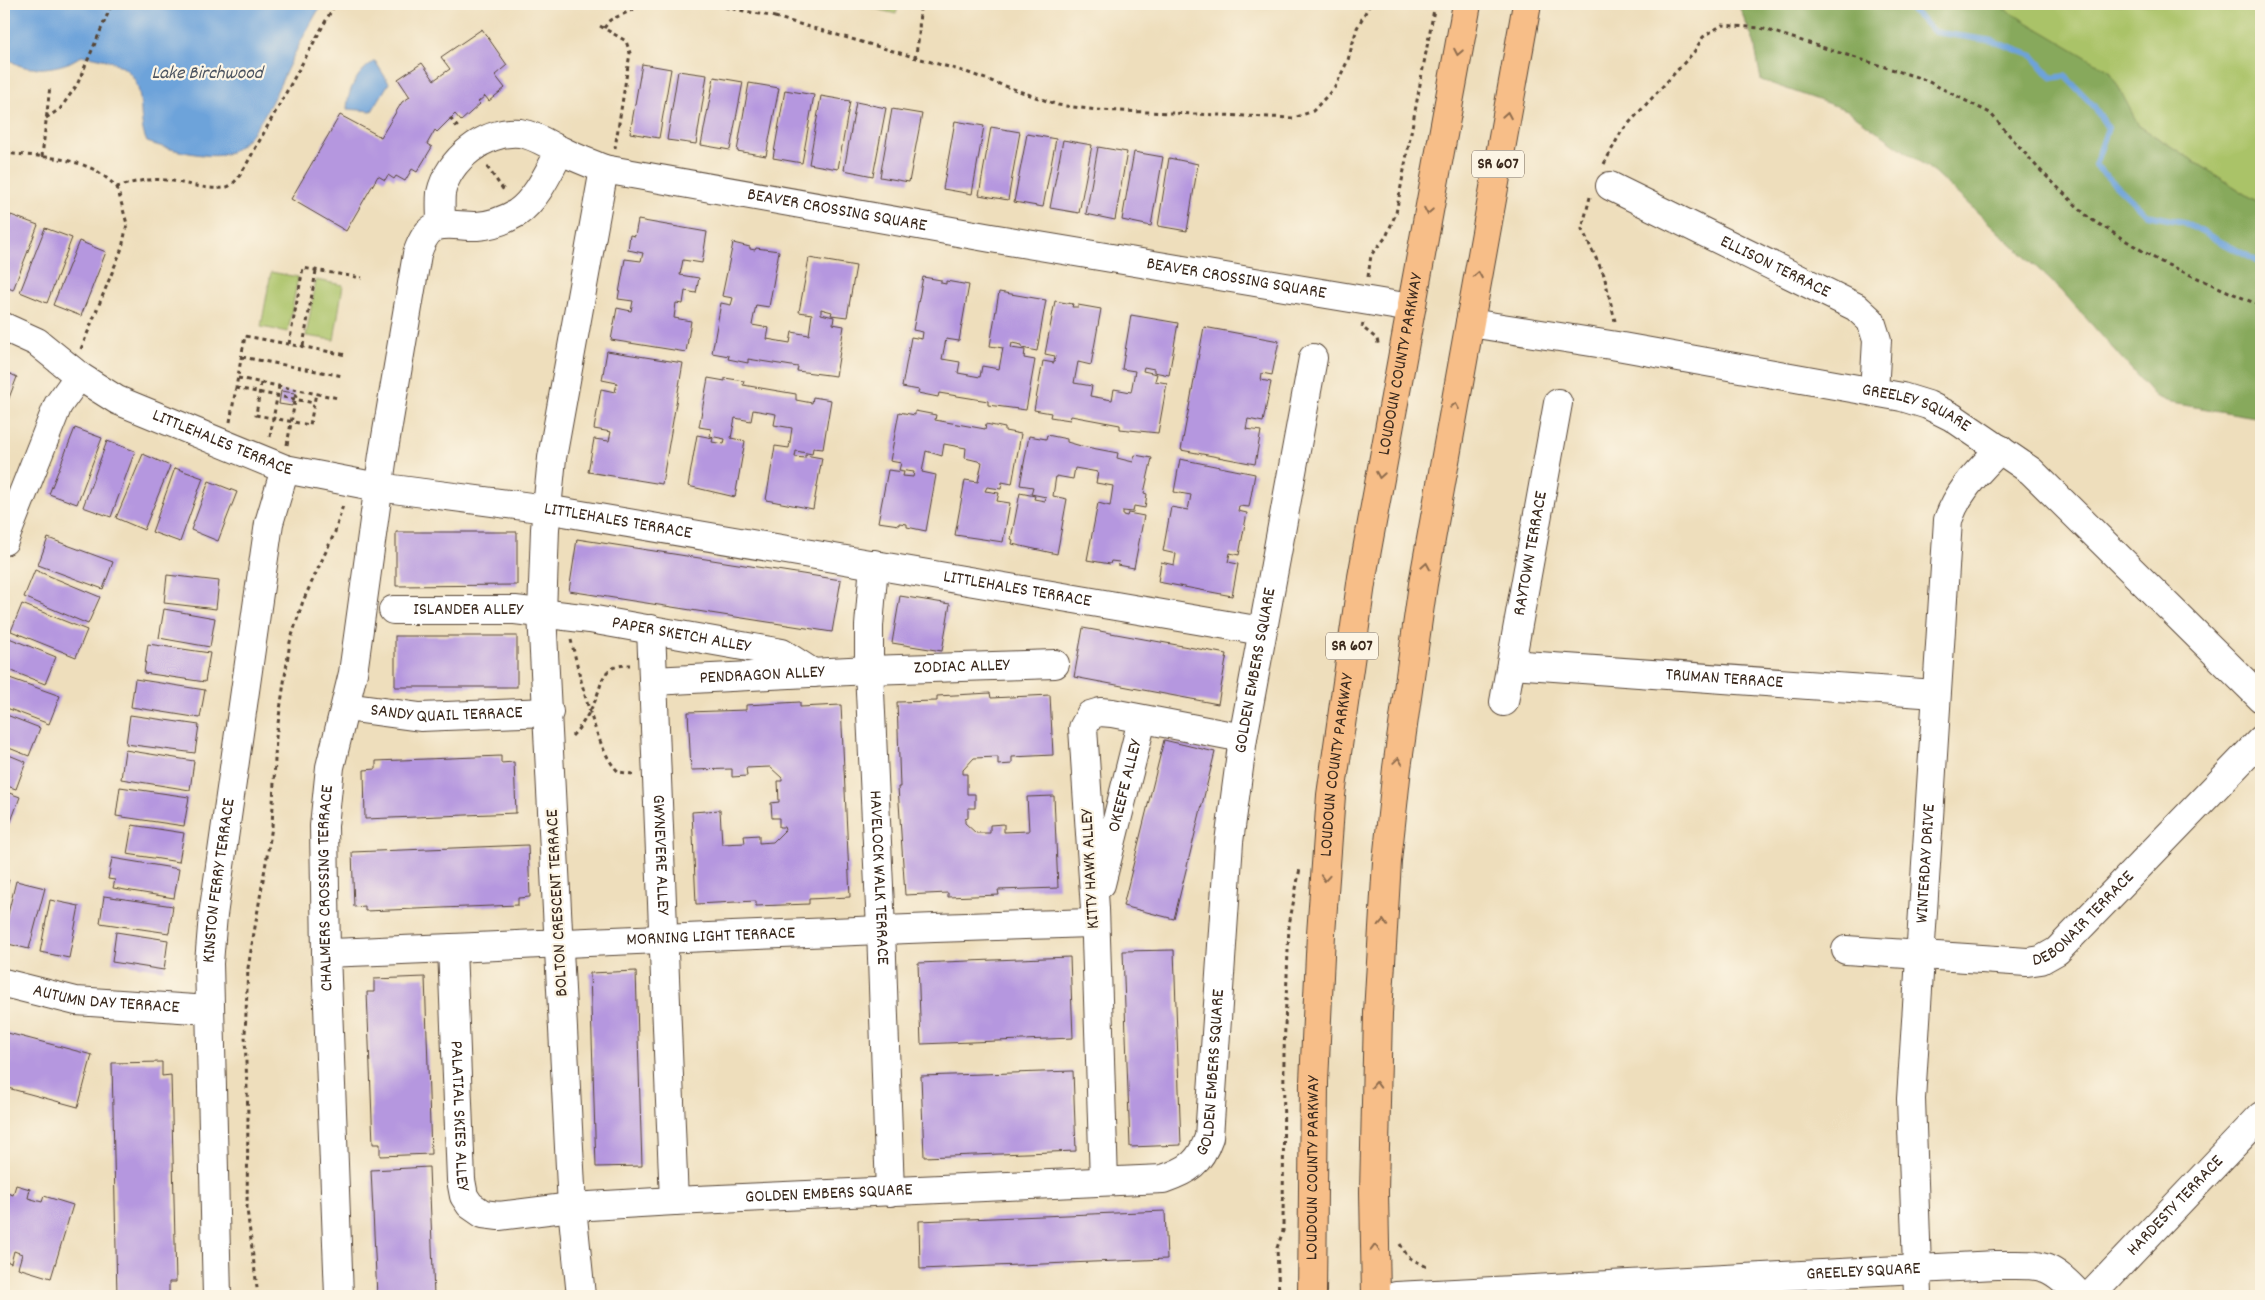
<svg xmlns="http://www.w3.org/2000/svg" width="2265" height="1300" viewBox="0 0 2265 1300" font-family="Dekko,sans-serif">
	<rect width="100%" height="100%" fill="#fcf5e5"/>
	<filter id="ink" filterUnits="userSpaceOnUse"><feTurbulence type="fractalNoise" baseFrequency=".02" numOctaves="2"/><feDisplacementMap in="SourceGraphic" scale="10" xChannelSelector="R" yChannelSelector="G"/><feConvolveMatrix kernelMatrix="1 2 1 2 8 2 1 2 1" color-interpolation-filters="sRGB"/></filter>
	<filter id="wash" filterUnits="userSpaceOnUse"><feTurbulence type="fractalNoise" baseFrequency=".0096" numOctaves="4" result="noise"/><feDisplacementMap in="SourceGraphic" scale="20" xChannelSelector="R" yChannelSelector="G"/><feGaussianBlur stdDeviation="1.12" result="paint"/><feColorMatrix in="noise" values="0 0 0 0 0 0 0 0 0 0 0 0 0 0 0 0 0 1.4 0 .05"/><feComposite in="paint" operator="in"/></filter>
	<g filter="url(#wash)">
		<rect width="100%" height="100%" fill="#eedebc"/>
		<g fill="#aac368" stroke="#727643">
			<path d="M870 4H899L896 14 869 7Z"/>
			<path d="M1991 4H2261V204L2139 126Z"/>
			<path d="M271 272 298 277 288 332 261 327Z"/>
			<path d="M316 280 343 285 334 340 306 336Z"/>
		</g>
		<path fill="#87a95c" stroke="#616a3d" d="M1738 4H1996L2110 71 2139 126 2261 204V418L2171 403 2155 396 2062 291 1934 172 1847 110 1761 80 1754 42Z"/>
		<g fill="#6da3da" stroke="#54667c">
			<path d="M4 4H322C313 19 304 35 296 51 280 81 260 141 226 154 209 160 164 148 147 142 136 120 147 91 129 72 119 62 97 56 83 56 77 57 71 63 65 64 47 70 11 73 4 50 1 36 4 18 4 4Z"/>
			<path d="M375 61 389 83 372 111 347 109C348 89 357 72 375 61Z"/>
		</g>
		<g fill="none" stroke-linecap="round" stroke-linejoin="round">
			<path stroke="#6da3da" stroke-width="6" d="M1879 4 1883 5 1905 4 1935 32 1993 41 2033 56 2052 78 2065 76 2093 105 2108 128 2095 165 2147 215 2183 222 2261 263"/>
		</g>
		<g id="blocks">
			<g fill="#b597df">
				<path d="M482 29 507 65 495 75 505 88 489 101 485 96 478 102 480 104 461 121 455 114 437 132 435 130 427 144 432 147 417 172 412 169 405 181 396 176 394 179 388 175 385 180 378 176 346 231 291 199 340 115 381 137 402 102 410 97 398 79 422 63 434 80 450 69 441 57Z"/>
				<path d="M642 64 671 69 659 138 630 133Z"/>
				<path d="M678 71 707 75 696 144 667 140Z"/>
				<path d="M714 77 743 82 730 150 701 145Z"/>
				<path d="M749 83 779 88 766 156 737 151Z"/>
				<path d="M785 90 814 95 802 163 773 158Z"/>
				<path d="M821 96 850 101 838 169 809 164Z"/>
				<path d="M856 102 886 108 873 176 844 170Z"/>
				<path d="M892 109 922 114 909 182 880 177Z"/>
				<path d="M955 121 984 126 972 194 943 189Z"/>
				<path d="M991 127 1020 132 1008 200 979 195Z"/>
				<path d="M1027 134 1056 139 1043 207 1014 202Z"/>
				<path d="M1063 140 1092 145 1079 213 1050 208Z"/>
				<path d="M1098 147 1127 152 1115 220 1086 214Z"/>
				<path d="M1134 152 1163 157 1151 226 1122 220Z"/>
				<path d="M1169 158 1198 164 1187 231 1158 226Z"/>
				<path d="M11 215 38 225 13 290 4 286V233Z"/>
				<path d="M638 220 707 232 702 263 683 260 680 275 699 278 696 293 685 291 683 304 676 303 674 318 691 321 686 352 611 340 617 308 631 311 633 301 618 299 625 259 641 261 643 253 628 250 630 235 635 236Z"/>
				<path d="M45 228 72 238 47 303 20 292Z"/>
				<path d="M79 241 106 252 81 316 53 305Z"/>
				<path d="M733 243 750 247V249L755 250 756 248 779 251 769 307 756 305 752 325 769 328 767 339 790 343 792 332 809 335 812 314 799 312 809 258 856 266 847 317 831 315 832 312 821 309V314L834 317 833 324 844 326 836 376 797 371 798 367 748 359V363L728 359 729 356 712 353 721 303 731 305 733 298 722 296Z"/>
				<path d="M923 277 941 280V283L946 284V281L969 285 959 341 946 339 942 359 960 362 958 373 980 377 982 366 999 369 1003 348 990 346 999 292 1046 300 1037 351 1022 348V345L1012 343 1011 348 1025 350 1024 358 1035 360 1026 410 988 405V401L939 393 938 397 918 393 919 390 902 387 911 337 922 339 923 332 913 330Z"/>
				<path d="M1055 301 1073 304 1072 307H1078V305L1101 309 1091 365 1078 362 1074 383 1092 386 1090 396 1112 400 1114 389 1131 392 1135 371 1122 369 1131 315 1178 323 1169 375 1154 372V369L1144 367 1143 371 1157 374 1155 381 1167 383 1158 433 1120 429V425L1071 416 1070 420 1050 417 1051 413 1034 410 1043 361 1054 363 1055 356 1045 354Z"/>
				<path d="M1204 327 1279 341 1272 375 1262 373 1261 380 1271 382 1263 422 1248 419 1246 429 1261 431 1255 464 1181 450Z"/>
				<path d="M607 351 683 363 662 484 588 472 594 439 609 441 611 432 594 429 601 389 615 392 617 383 602 380Z"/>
				<path d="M4 371 17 377 4 411Z"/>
				<path d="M708 378 725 381V378L744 381 743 385 796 394V400L812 403 813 397 831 400 823 449 813 448 812 454 796 451 795 457 805 458V455L822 458 813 509 766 500 775 446 789 448 792 428 774 425 776 414 753 410 751 421 735 418 731 438 745 441 735 497 688 486 697 435 713 438 712 442 724 444 725 439 710 436 711 429 699 427Z"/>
				<path d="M281 391 295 393 292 406 279 404Z"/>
				<path d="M915 411 936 415 935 420 985 429 986 424 1005 428V431L1021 434 1012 484 1002 482 1001 489 987 487 985 491 999 493 997 501 1010 503 1003 542 955 535 965 480 978 482 982 462 965 458 966 448 944 444 942 456 926 451 922 472 936 475 926 531 907 527V524L899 523V525L878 522 888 470 904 472 903 476 913 477 914 472 899 470 901 463 890 461 899 412 915 415Z"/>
				<path d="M75 428 102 438 77 504 49 494Z"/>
				<path d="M1047 435 1067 439V442L1081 446 1118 453 1117 458 1133 462 1135 455 1152 458 1144 493 1147 494 1145 508 1134 506 1133 512 1123 511V515L1127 516 1128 513 1144 516 1134 568 1118 565 1119 562 1111 561 1110 564 1087 560 1098 503 1110 506 1113 486 1096 483 1098 472 1075 468 1073 479 1056 476 1053 496 1067 499 1057 554 1012 544 1013 540 1011 539 1020 493 1035 496 1034 499 1045 501 1046 497 1031 494 1033 487 1020 485 1029 436 1046 439Z"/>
				<path d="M107 441 135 451 111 517 83 507Z"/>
				<path d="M143 454 170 466 144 530 116 518Z"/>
				<path d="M1180 459 1255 474 1249 507 1239 506 1238 511 1247 513 1239 555 1230 553 1228 562 1238 564 1232 596 1158 582 1161 562 1174 565 1176 554 1163 551 1171 507 1188 510 1191 495 1174 492Z"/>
				<path d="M175 468 203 478 180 542 152 532Z"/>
				<path d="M4 476 8 478 4 488Z"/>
				<path d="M209 481 237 492 218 541 191 530Z"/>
				<path d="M396 532H517V585L396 586Z"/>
				<path d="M48 538 113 562 103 589 38 565Z"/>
				<path d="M577 539 841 580 832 632 569 591Z"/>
				<path d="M35 570 100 597 88 624 24 597Z"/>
				<path d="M167 575 219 581 216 609 164 603Z"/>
				<path d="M900 596 950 604 942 651 892 643Z"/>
				<path d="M22 604 87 630 76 657 11 631Z"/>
				<path d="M164 609 215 618 210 647 159 638Z"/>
				<path d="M1083 628 1227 654 1218 704 1074 677Z"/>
				<rect x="395" y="636" width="122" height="51"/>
				<path d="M9 638 56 657 45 684 4 668V651Z"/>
				<path d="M148 644 210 653 205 682 144 673Z"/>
				<path d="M4 676 60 696 49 724 4 707Z"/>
				<path d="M135 679 205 690 200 718 131 707Z"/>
				<path d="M990 693 991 698 1050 695 1053 755 1012 757V764L998 765V757L974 758 963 770V774H967V794H975V808H968V818L965 819V823L976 833H990V825L1004 824V832L1029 831 1027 797 1054 796 1058 888 998 890 999 895 948 897V893L905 895 898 787H900L897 702 937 701V696Z"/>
				<path d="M800 702V707L841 705 850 897 809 899V904L756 906V901L696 904 692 812 720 810 722 844 745 843 744 836 759 835V843L773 842 785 830 784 827H779V818H772L771 803 779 802 778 781H782V778L770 767 746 768 747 776 732 777V769L691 770 688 712 746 710V705Z"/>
				<path d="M4 714 40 728 29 756 4 746Z"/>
				<path d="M130 715 199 725 195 753 126 744Z"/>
				<path d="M1164 740 1215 752 1174 919 1123 906Z"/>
				<path d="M125 750 194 761 190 790 121 779Z"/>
				<path d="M4 753 26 762 16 789 4 785Z"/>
				<path d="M501 756V763L514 762 516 813 365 819 364 770 376 769V761Z"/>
				<path d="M120 787 189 797 184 826 116 816Z"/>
				<path d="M4 791 20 797 10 824 4 822Z"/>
				<path d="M132 825 184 833 179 862 127 854Z"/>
				<path d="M528 845 530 897 518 898V905L365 911V906L354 907 352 852Z"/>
				<path d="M112 858 179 869 174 898 113 888 115 880 108 879Z"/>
				<path d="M4 879 9 880 4 895Z"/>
				<path d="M16 881 45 888 29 949 4 943V930Z"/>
				<path d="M104 896 173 906 169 933 100 923Z"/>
				<path d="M50 900 79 906 69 958 40 952Z"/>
				<path d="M116 932 168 940 164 970 112 962Z"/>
				<path d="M1174 950 1181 1145 1130 1147 1123 951Z"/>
				<path d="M1070 957 1073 1038 921 1044 918 963Z"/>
				<path d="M636 971 642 1166 596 1167 590 973Z"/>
				<path d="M425 977 431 1154 380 1156V1144H373L367 992H374V979Z"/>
				<path d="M4 1032 92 1055 78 1107 4 1087Z"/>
				<path d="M162 1062V1076L171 1075 176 1282H169V1296H117L112 1063Z"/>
				<path d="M1073 1071 1076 1151 924 1157 921 1076Z"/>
				<path d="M429 1167 434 1296H377L371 1170Z"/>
				<path d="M16 1185 30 1189 28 1198 42 1202 44 1196 73 1205 51 1278 18 1268 22 1254 14 1251 11 1263 4 1260V1192L13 1195Z"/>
				<path d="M1165 1211 1167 1259 920 1269 919 1221Z"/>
			</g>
		</g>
	</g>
	<g filter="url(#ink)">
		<use href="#blocks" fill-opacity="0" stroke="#564536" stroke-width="1"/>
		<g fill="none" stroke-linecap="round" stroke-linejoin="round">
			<g stroke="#564536" stroke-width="30">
				<g id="minor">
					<path id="s1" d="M1610 186 1856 307 1871 321 1877 340 1874 392"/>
					<path d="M441 224C441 214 440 203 441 193 448 160 485 130 520 133 535 135 548 145 562 151 575 158 590 163 604 169"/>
					<path id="s2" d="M1470 323 1617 346 1902 397 1928 405 1952 417 2031 471 2261 698"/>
					<path id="s3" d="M4 327 37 342 79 376 117 400 285 469 378 487 546 509 1262 631"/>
					<path d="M4 541 58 405 79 376"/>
					<path id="s4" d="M874 564 869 626V670L881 929 890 1192"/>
					<path id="s5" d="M393 610H515L590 619 782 653 813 673"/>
					<path id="s6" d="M651 629 674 1201"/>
					<path id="s7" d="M1511 664 1936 694"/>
					<path id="s8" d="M653 681 869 670 1055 664"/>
					<path id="s9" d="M1504 702 1558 403"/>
					<path id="s10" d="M346 707 420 717 549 712"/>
					<path id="s11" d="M1101 884 1142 720"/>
					<path id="s12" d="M452 948 461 1180 464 1196 470 1205 483 1214 499 1216 572 1207 674 1201 1163 1179C1189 1170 1200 1163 1209 1137L1229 842 1243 738 1313 358"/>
					<path id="s13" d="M1846 950 2027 962 2041 960 2057 951 2261 740"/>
					<path id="s14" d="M326 953C582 943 838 930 1094 923"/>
					<path id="s15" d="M4 983 76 1001 209 1010"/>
					<path d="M1104 1181 1095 909 1083 728 1090 715 1100 712 1112 713 1243 738"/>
					<path id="s16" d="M1918 1295 1911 1099 1948 520C1959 489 1978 472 2000 449"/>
					<path id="s17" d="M217 1296 209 963 213 915 269 523 285 469"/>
					<path id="s18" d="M339 1296 326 953 324 826 330 767 353 673 383 455 417 254C430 215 445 226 477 226 491 225 505 220 517 213 537 199 549 171 560 151"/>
					<path id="s19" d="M581 1296 572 1207 542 613 545 529 552 458 604 169 991 238 1411 308"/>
					<path id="s20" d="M1396 1296 1996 1265C2041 1265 2048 1261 2080 1296"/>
					<path id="s21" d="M2090 1296 2261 1116"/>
				</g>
			</g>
			<g stroke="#564536" stroke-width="30">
				<g id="major">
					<path id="s22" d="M1312 1296 1314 1082 1321 934 1331 795 1362 577 1467 4"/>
					<path d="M1376 1296 1374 1192 1378 1013 1387 861 1397 768 1423 584 1527 4"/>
				</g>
			</g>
			<g stroke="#564536" stroke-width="3" stroke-dasharray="4 4" stroke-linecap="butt">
				<path d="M685 4 713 5 775 17 780 4"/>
				<path d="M775 17 966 72 1058 105 1097 110 1294 118 1313 111 1335 87 1348 60 1357 28 1370 4"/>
				<path d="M600 26 626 41 630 53 615 148"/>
				<path d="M604 28 610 20 646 4"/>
				<path d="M915 59 919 36 920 4"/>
				<path d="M46 118 60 109 77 85 112 4"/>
				<path d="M450 118 459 129"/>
				<path d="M4 153C31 156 63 156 88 167 99 171 108 179 117 187 133 182 149 178 166 180 182 182 212 192 227 187 236 183 240 175 245 167L335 4"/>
				<path d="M42 157 50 86"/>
				<path d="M1604 164 1621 132 1694 52 1703 37 1722 25 1761 28 1923 79 1990 113 2037 167 2089 218 2159 261 2261 306"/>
				<path d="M487 167 505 192"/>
				<path d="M1590 197 1582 229 1604 275 1615 321"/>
				<path d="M1368 277 1371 255 1386 237 1396 213 1435 4"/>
				<path d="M1363 323 1362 327 1377 339 1379 347"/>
				<path d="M289 344 303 268 362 278"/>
				<path d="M303 346 316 271"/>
				<path d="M81 349 122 248 127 224 117 187"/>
				<path d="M242 357 343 376"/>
				<path d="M238 378 338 398"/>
				<path d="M261 383 256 415 310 425 316 393"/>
				<path d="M236 388 314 403"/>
				<path d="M230 422 245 336 347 355"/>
				<path d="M270 437 279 386"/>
				<path d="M287 445 297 390"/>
				<path d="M571 640C579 671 596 753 619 772L633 774"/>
				<path d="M572 736C581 727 588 715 594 703 604 682 599 665 630 665"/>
				<path d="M1400 1244 1408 1257 1427 1267"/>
				<path d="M258 1296 247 1209 248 1115 245 1035 248 968 272 827 276 737 290 642 303 601 335 532 343 505"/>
				<path d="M1279 1296 1277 1248 1283 1231 1284 1052 1289 925 1300 868"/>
			</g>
			<use href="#minor" stroke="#fff" stroke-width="28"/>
			<use href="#major" stroke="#f7be88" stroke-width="28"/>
		</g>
		<defs><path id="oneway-chevron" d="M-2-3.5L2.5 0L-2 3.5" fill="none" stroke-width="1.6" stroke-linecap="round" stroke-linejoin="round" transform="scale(1.25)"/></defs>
		<g stroke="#906d4e">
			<use href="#oneway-chevron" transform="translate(1458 52) rotate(101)"/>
			<use href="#oneway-chevron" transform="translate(1507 115) rotate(-80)"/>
			<use href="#oneway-chevron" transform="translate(1428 211) rotate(101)"/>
			<use href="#oneway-chevron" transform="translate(1478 275) rotate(-80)"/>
			<use href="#oneway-chevron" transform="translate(1455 406) rotate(-80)"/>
			<use href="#oneway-chevron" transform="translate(1380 475) rotate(100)"/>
			<use href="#oneway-chevron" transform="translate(1426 566) rotate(-80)"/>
			<use href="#oneway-chevron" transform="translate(1398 761) rotate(-82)"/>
			<use href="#oneway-chevron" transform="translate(1325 878) rotate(94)"/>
			<use href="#oneway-chevron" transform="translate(1383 923) rotate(-87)"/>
			<use href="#oneway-chevron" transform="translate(1376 1085) rotate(-88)"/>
			<use href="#oneway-chevron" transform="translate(1375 1248) rotate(-91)"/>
		</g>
	</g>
	<g text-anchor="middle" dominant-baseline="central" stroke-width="4.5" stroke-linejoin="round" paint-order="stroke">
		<g fill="#fcf5e5" stroke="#75675a" stroke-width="1">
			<rect x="1472" y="150.5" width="52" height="27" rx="4"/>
			<rect x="1326" y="632.5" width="52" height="27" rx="4"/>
		</g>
		<g font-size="16" font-weight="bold" fill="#3b2a1e">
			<text x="1498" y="164">SR 607</text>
			<text x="1352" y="646">SR 607</text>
		</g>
		<g font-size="18" fill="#3b2a1e" stroke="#fcf5e5">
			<text stroke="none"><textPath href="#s19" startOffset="1370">BEAVER CROSSING SQUARE</textPath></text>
			<text stroke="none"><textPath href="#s1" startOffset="184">ELLISON TERRACE</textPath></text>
			<text stroke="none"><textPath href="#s19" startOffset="1775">BEAVER CROSSING SQUARE</textPath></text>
			<text stroke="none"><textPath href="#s22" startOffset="938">LOUDOUN COUNTY PARKWAY</textPath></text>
			<text stroke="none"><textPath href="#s2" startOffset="455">GREELEY SQUARE</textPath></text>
			<text stroke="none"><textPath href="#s3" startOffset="249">LITTLEHALES TERRACE</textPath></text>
			<text stroke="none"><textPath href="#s3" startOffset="654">LITTLEHALES TERRACE</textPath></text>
			<text stroke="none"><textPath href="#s9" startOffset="151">RAYTOWN TERRACE</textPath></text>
			<text stroke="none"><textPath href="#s3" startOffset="1059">LITTLEHALES TERRACE</textPath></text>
			<text stroke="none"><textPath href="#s5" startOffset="75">ISLANDER ALLEY</textPath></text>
			<text stroke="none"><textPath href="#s5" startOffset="290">PAPER SKETCH ALLEY</textPath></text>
			<text stroke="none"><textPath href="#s8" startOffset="309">ZODIAC ALLEY</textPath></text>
			<text stroke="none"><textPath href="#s12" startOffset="1491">GOLDEN EMBERS SQUARE</textPath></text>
			<text stroke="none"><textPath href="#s8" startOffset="109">PENDRAGON ALLEY</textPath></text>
			<text stroke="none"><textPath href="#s7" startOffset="214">TRUMAN TERRACE</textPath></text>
			<text stroke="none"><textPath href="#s10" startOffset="101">SANDY QUAIL TERRACE</textPath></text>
			<text stroke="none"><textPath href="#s22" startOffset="532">LOUDOUN COUNTY PARKWAY</textPath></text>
			<text stroke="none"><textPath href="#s11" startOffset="101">OKEEFE ALLEY</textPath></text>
			<text stroke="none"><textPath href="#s6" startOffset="226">GWYNEVERE ALLEY</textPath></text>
			<text stroke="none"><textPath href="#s16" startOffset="432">WINTERDAY DRIVE</textPath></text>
			<text transform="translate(1091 869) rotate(-93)">KITTY HAWK ALLEY</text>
			<text stroke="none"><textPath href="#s4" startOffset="314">HAVELOCK WALK TERRACE</textPath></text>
			<text stroke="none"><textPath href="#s17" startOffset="416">KINSTON FERRY TERRACE</textPath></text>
			<text stroke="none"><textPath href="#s18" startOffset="408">CHALMERS CROSSING TERRACE</textPath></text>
			<text transform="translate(558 903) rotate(-93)">BOLTON CRESCENT TERRACE</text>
			<text stroke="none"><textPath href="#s13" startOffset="254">DEBONAIR TERRACE</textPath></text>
			<text stroke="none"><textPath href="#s14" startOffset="385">MORNING LIGHT TERRACE</textPath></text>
			<text stroke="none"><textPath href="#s15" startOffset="104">AUTUMN DAY TERRACE</textPath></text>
			<text stroke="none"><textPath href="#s12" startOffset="1086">GOLDEN EMBERS SQUARE</textPath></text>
			<text stroke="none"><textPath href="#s12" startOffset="168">PALATIAL SKIES ALLEY</textPath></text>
			<text stroke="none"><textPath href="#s22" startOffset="128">LOUDOUN COUNTY PARKWAY</textPath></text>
			<text stroke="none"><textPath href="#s12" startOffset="622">GOLDEN EMBERS SQUARE</textPath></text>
			<text stroke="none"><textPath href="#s21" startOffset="124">HARDESTY TERRACE</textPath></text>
			<text stroke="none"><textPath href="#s20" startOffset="468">GREELEY SQUARE</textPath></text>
		</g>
		<g font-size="19" font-style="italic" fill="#4c5460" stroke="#fcf5e5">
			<text x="207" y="74">Lake Birchwood</text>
		</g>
	</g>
	<rect width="2265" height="1300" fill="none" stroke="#fcf5e5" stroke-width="20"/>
</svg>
